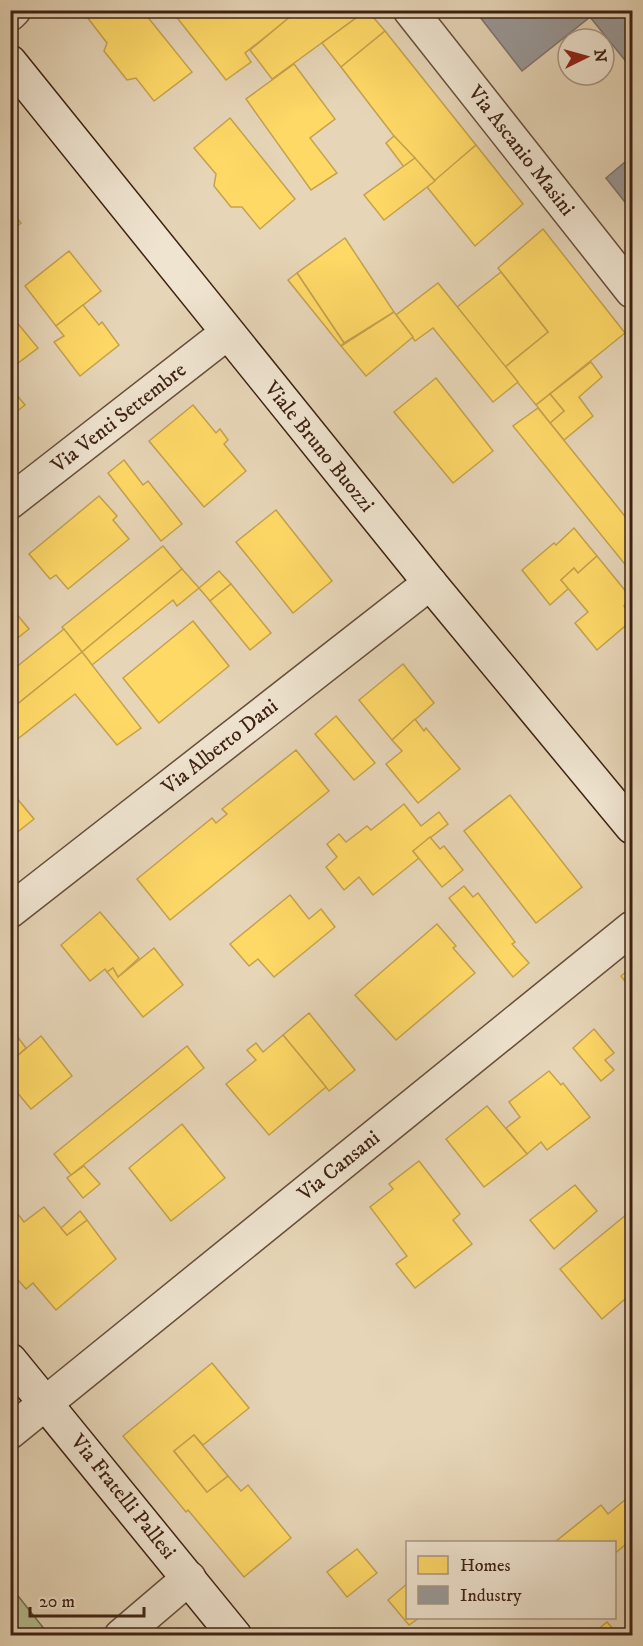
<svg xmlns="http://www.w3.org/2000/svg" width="643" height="1646" viewBox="0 0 643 1646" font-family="'IM FELL DW Pica',serif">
	<rect width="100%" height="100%" fill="#e6d5b7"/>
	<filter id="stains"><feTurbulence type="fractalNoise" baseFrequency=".00333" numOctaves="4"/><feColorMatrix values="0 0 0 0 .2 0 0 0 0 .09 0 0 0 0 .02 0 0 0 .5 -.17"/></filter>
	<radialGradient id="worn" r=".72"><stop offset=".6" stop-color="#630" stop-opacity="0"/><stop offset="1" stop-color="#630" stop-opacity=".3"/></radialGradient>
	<path fill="#b4bd8f" stroke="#796f50" stroke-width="1.5" d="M10 1587H11L49 1635H11Z"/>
	<g fill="#ffd966" stroke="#c5a24d" stroke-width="1.5">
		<path d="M94 10H142L192 72 154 101 136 78 127 80 104 51 107 43 87 17Z"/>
		<path d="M171 10H296L297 12 245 53 251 62 226 80Z"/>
		<path d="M298 10H367L272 79 250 50Z"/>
		<path d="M367 10 385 31 341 67 322 43Z"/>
		<path d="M385 31 476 145 435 181 394 136 341 67Z"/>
		<path d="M294 64 335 119 310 138 337 173 311 190 246 99Z"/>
		<path d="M230 118 295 199 260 229 242 207H231L214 186 216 174 194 148Z"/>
		<path d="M394 136 415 158 404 167 386 143Z"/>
		<path d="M476 145 523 204 475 246 427 187Z"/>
		<path d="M415 158 435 181 384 220 364 195Z"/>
		<path d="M10 209 21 223 10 231Z"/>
		<path d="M543 229 625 333 536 405 505 367 548 332 498 268Z"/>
		<path d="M345 238 394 312 344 343 297 273Z"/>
		<path d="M69 251 101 291 56 326 25 286Z"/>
		<path d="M501 272 548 332 505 367 457 307Z"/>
		<path d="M297 273 344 343 341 346 288 280Z"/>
		<path d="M438 283 518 382 493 402 433 328 415 341 396 315Z"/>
		<path d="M83 305 99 325 102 322 119 345 80 376 54 342 64 336 56 326Z"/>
		<path d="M394 312 413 337 366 376 341 346Z"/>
		<path d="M10 314 38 348 18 363 10 354Z"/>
		<path d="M591 362 602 377 579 397 593 416 564 440 550 423 564 411 550 394Z"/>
		<path d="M436 378 493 451 453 483 394 412Z"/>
		<path d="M10 387 25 405 10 417Z"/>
		<path d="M550 394 564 411 550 423 536 405Z"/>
		<path d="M193 405 216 433 220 429 228 440 224 444 246 471 204 507 149 441Z"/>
		<path d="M538 408 632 525V573L513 426Z"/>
		<path d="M124 460 143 485 148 481 182 524 161 541 108 473Z"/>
		<path d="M99 496 117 516 113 520 129 539 68 589 56 575 50 579 29 554Z"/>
		<path d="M276 510 332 581 293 613 236 542Z"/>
		<path d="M574 528 597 556 578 573 574 568 561 580 569 588 550 605 522 570 554 543 556 545Z"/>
		<path d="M163 546 182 569 82 652 62 627Z"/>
		<path d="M597 556 632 599 624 606 632 620 597 650 575 623 588 612 561 580 574 568 578 573Z"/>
		<path d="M182 569 199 588 177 606 173 600 92 665 82 652Z"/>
		<path d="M219 571 231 584 210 601 199 588Z"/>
		<path d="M231 584 271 633 250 650 210 601Z"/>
		<path d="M10 606 29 629 10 644Z"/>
		<path d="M193 621 229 666 159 723 123 678Z"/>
		<path d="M64 629 82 652 10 710V672Z"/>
		<path d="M82 652 141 728 117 745 75 694 10 745V710Z"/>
		<path d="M403 664 434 703 392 740 359 700Z"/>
		<path d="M336 716 375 763 354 780 315 734Z"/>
		<path d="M415 719 424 731 426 728 460 769 418 803 386 764 402 751 392 740Z"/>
		<path d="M296 750 329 791 170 920 137 879 212 818 216 823 227 814 222 809Z"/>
		<path d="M10 790 34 819 10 838Z"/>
		<path d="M510 795 582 887 536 923 464 831Z"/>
		<path d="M404 804 421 826 439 812 448 824 413 851 419 858 373 895 359 877 344 890 326 867 337 857 327 844 339 834 346 842 367 826 371 830Z"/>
		<path d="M430 837 440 849 444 846 463 870 442 887 413 851Z"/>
		<path d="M464 886 473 897 478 893 515 942 512 944 529 963 513 977 449 898Z"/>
		<path d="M290 895 309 919 321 909 335 927 274 977 258 959 249 966 230 944Z"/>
		<path d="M100 912 139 958 118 977 113 968 107 972 105 969 90 981 61 945Z"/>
		<path d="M437 924 456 946 453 948 475 973 396 1040 355 995Z"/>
		<path d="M154 948 183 985 143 1017 107 972 113 968 118 977Z"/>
		<path d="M632 967V990L621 976Z"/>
		<path d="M309 1013 355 1070 329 1091 283 1035Z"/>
		<path d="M10 1027 26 1048 10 1062Z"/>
		<path d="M594 1029 614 1053 605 1060 614 1070 601 1081 573 1048Z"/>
		<path d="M283 1035 326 1087 269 1135 226 1084 256 1060 247 1050 256 1043 263 1052Z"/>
		<path d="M41 1036 72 1076 31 1109 10 1084V1062Z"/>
		<path d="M187 1046 204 1068 71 1175 54 1154Z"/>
		<path d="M549 1071 561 1085 563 1083 590 1117 547 1150 541 1142 527 1154 506 1128 520 1117 509 1102Z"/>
		<path d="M487 1106 527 1154 484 1187 446 1139Z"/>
		<path d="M182 1124 225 1178 171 1221 129 1168Z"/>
		<path d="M419 1161 460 1214 453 1220 472 1244 415 1288 396 1264 407 1256 370 1207 393 1189 389 1184Z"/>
		<path d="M84 1166 100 1184 83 1198 67 1178Z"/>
		<path d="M575 1185 597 1211 554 1249 530 1220Z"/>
		<path d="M10 1204 24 1222 44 1207 67 1235 87 1220 116 1259 56 1310 33 1283 26 1289 10 1271Z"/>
		<path d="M632 1210V1293L602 1319 560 1269Z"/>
		<path d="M80 1211 87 1220 67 1235 61 1228Z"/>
		<path d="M212 1363 249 1408 203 1445 194 1435 174 1451 207 1492 228 1476 241 1491 248 1485 291 1538 244 1577 188 1510 186 1512 123 1436Z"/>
		<path d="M194 1435 228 1476 207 1492 174 1451Z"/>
		<path d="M632 1494V1545L630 1541 614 1554V1542H555L601 1505 608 1514Z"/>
		<path d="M357 1549 377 1573 347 1597 327 1572Z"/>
		<path d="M408 1583V1618H419L409 1625 388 1600Z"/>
		<path d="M607 1622 619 1636H590Z"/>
	</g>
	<g fill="#999" stroke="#7e7570" stroke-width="1.5">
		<path d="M488 10H585L590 17 522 71 480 17Z"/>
		<path d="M585 10H632V69L590 17Z"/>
		<path d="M632 156V211L606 178Z"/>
	</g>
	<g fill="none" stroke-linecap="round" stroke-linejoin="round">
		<g stroke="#684e3b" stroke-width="36">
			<g id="minor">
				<path d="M410 10 632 291"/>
				<path d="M10 14 14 10"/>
				<path d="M10 502 227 333"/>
				<path d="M10 911 430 583"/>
				<path d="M10 1432 632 928"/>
				<path d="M121 1636 189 1578"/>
			</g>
		</g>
		<g stroke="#3e2112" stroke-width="36">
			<g id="secondary">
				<path d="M10 62 430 583 632 827"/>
				<path d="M10 1360 235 1636"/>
			</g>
		</g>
		<use href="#minor" stroke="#efe4d0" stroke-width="33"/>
		<use href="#secondary" stroke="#efe4d0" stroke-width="33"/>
	</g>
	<g text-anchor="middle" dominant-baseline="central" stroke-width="6" stroke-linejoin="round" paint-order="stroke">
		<g font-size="21" fill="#3e2112" stroke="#efe4d0">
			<text transform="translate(521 151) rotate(52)">Via Ascanio Masini</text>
			<text transform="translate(119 418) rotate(-38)">Via Venti Settembre</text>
			<text transform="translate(319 447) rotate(51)">Viale Bruno Buozzi</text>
			<text transform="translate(220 747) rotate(-38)">Via Alberto Dani</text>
			<text transform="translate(339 1166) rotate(-39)">Via Cansani</text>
			<text transform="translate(123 1497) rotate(51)">Via Fratelli Pallesi</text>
		</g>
	</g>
	<rect width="643" height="1646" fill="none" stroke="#e6d5b7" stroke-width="36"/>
	<rect x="12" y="12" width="619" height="1622" fill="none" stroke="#3e2112" stroke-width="3"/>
	<rect x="18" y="18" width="607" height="1610" fill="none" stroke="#3e2112" stroke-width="1.5"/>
	<rect x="406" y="1541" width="210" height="78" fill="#efe4d0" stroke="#a89684" stroke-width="1.5"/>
	<rect x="418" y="1556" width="30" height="18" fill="#ffd966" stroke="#a89684" stroke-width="1.5"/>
	<text x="460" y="1571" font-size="18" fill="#3e2112">Homes</text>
	<rect x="418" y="1586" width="30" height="18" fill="#999999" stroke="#a89684" stroke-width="1.5"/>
	<text x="460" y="1601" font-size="18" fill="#3e2112">Industry</text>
	<g transform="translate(586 57) rotate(85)"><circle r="28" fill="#efe4d0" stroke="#a89684" stroke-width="1.5"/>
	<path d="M0-4.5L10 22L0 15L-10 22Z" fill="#8f2418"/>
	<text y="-9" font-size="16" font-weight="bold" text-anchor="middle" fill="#3e2112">N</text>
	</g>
	<path d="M30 1607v9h114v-9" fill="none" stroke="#3e2112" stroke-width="3"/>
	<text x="39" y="1607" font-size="18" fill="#3e2112" stroke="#efe4d0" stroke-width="4.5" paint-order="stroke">20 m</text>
	<rect width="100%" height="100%" filter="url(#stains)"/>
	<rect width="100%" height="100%" fill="url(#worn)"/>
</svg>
